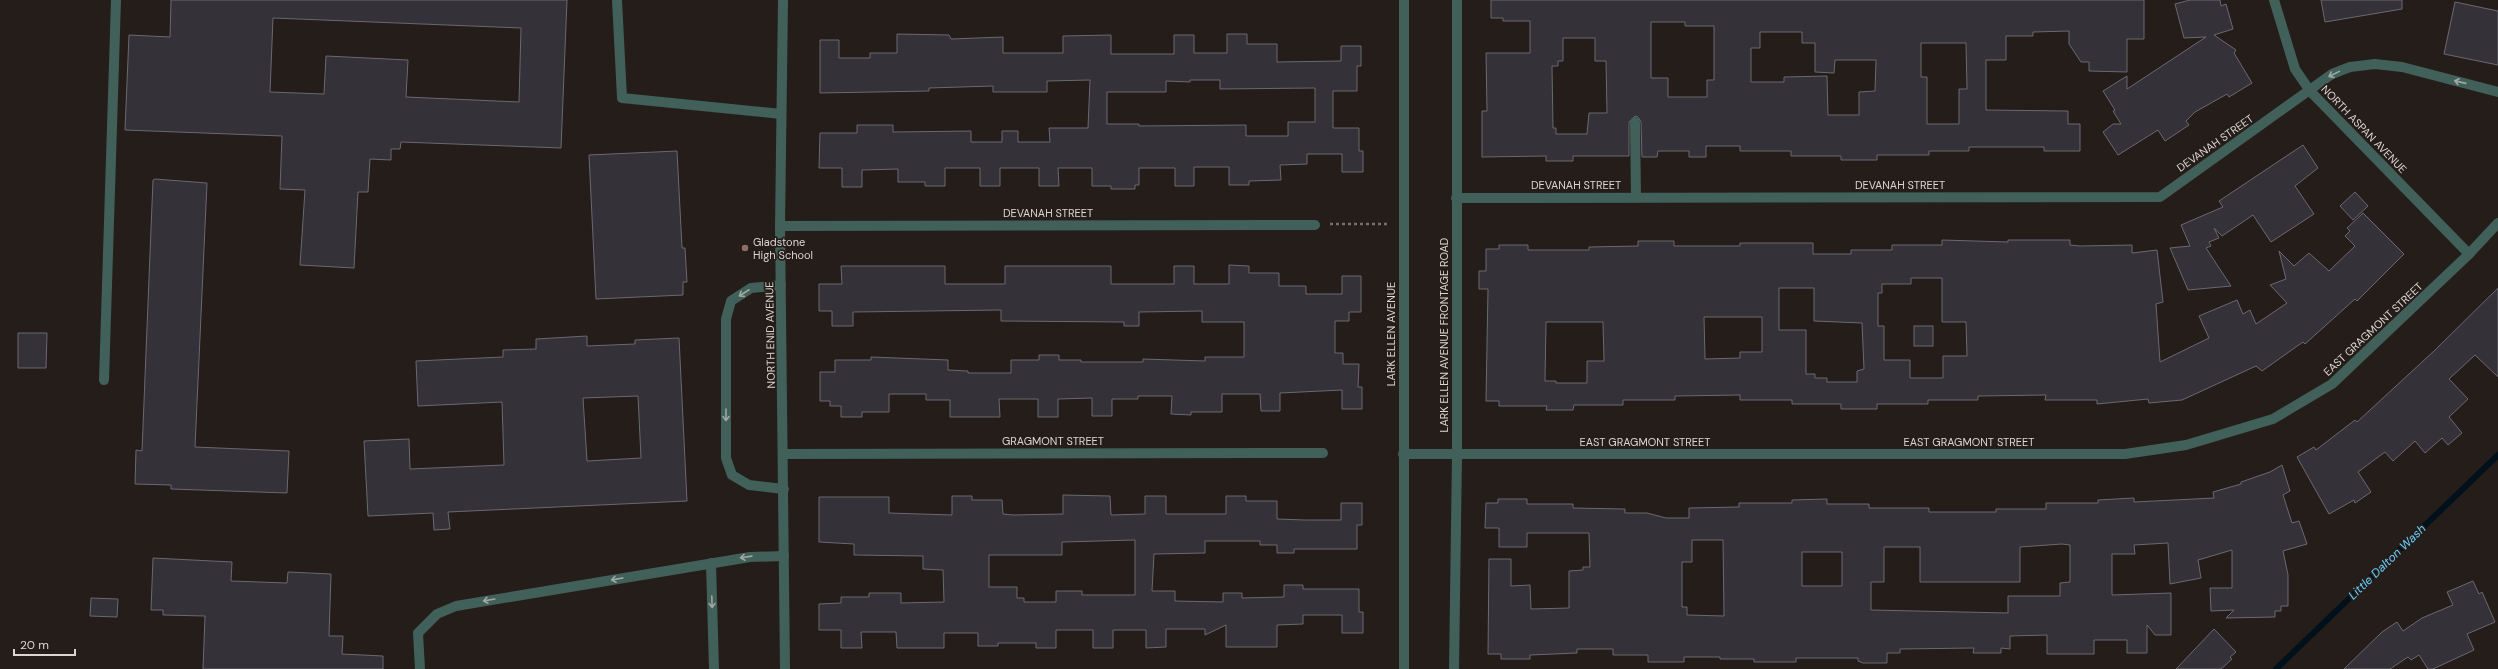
<svg xmlns="http://www.w3.org/2000/svg" width="2498" height="669" viewBox="0 0 2498 669" font-family="'DM Sans',sans-serif">
	<rect width="100%" height="100%" fill="#251d19"/>
	<g fill="none" stroke-linecap="round" stroke-linejoin="round">
		<path stroke="#00111b" stroke-width="6" d="M2276 669 2498 455"/>
	</g>
	<g fill="#343139" stroke="#6b6871" fill-rule="evenodd">
		<path d="M171 0H567L561 148 401 142 400 149H391V160L370 159 368 192H358L354 268 300 265 305 190 280 189 282 136 125 130 129 35 170 37ZM273 18 521 28 519 102 406 97 408 60 326 56 324 94 270 92Z"/>
		<path d="M1491 0H2144V39H2127V72L2089 71V62H2081L2069 44V31L2033 32V36H2006V60H1986V110L2068 111V124H2080V151H2044V147H1969V151H1929V155H1877V160H1841V156H1791V151H1740V146H1706V157H1689V151H1658L1657 157H1642L1641 122 1638 117 1635 116 1629 122V156H1573V161H1546V156L1482 157V111H1487L1486 53H1530V21H1503V18H1491ZM1651 22H1685V26H1714V80H1707V97H1668V78H1651ZM1760 32H1802V43H1815V72L1834 73 1835 60H1876L1875 91 1859 92V115H1828L1827 76 1784 77V82H1751V48H1760ZM1563 38H1595V61H1606L1607 113H1589L1587 134H1556V128H1553L1552 66H1558V61H1563ZM1921 43H1966L1967 89H1959V124H1927V77H1921Z"/>
		<path d="M2190 0H2220L2221 6 2226 4 2233 29 2214 35 2236 50 2234 53 2252 83 2229 97 2227 94 2195 112 2186 121 2189 125 2165 141 2158 130 2118 155 2103 132 2113 124H2121L2113 111 2115 110 2103 91 2127 76V89L2206 37 2184 38 2175 4Z"/>
		<path d="M2321 0H2402V9L2325 22Z"/>
		<path d="M2455 2 2498 11V65L2444 54Z"/>
		<path d="M897 34 949 35 951 39 1003 37V53H1063V36L1111 35V54H1174V35H1194V53H1227V34H1247V44H1277V62L1341 61V46H1361V66H1357V91H1333V128H1359V151H1363V172H1342V154H1307V164L1280 165 1281 180 1249 181V185H1229V167H1194V186H1175V168H1139V185H1135V189H1111V186H1092V168H1058L1059 186H1039V168H1000V186H980V168H945V186H925V182H898V169L862 170V187H842V168H819L820 133H857V125H893V132L971 131V142H1002V131H1018V142H1050L1049 128H1088L1090 80 1047 81V92H993V86L929 88V91L820 93V40H839V58H870V53H897ZM1190 80H1220V89L1315 88V122H1288V136H1246V125L1139 126V124H1107V92H1166V81L1190 82Z"/>
		<path d="M2303 145 2318 168 2295 186 2314 214 2271 242 2253 215 2222 236 2214 228 2219 238 2209 242 2211 246 2206 248 2231 286 2188 290 2170 248 2190 246 2181 225 2223 207 2219 201Z"/>
		<path d="M677 151 682 248H685L687 282H683V295L596 299 589 155Z"/>
		<path d="M155 179 207 183 195 447 289 451 287 493 171 489V485L135 484 136 450 142 451 153 180Z"/>
		<path d="M2355 192 2368 206 2353 220 2340 206Z"/>
		<path d="M2363 213 2404 254 2357 301 2355 299 2305 344 2303 342 2262 371 2256 366 2182 400 2149 403 2148 399 2097 404V400H2045L2046 395 1978 396V400H1928V404H1877V409H1841V404H1792V400H1740V395L1675 396V400H1623V405H1574L1573 410H1546L1547 406H1499V401H1486L1488 289H1479V271H1486V249H1499V245H1528V250H1589V247L1638 246V241H1674V246H1740V243H1813V254H1851V250H1892V245H1942V240L2008 242V240H2070V245L2080 246 2132 245V253L2157 250 2163 302 2156 304 2160 362 2209 338 2199 316 2237 300 2243 314 2250 310 2256 324 2287 303 2270 285 2286 279 2279 251 2294 266 2309 253 2329 271 2355 246 2345 236 2350 231 2347 228ZM1911 278H1942V322H1966L1967 356H1943V378H1910V360H1884V326H1878V293H1882V284H1911ZM1779 288H1814V321L1862 323 1864 369 1857 371V382H1827V378H1815V374H1806V330H1779ZM1704 317H1762V352H1740V358L1705 359ZM1546 322H1603L1604 361H1587V383H1556V381H1545Z"/>
		<path d="M1229 265 1249 266V273H1279V286H1306V294H1342V276H1361V312H1349V321H1335V353H1343V364H1359L1358 387H1362V409H1342V390L1280 393V411H1261L1260 394H1222V412H1191V415L1171 414 1172 396H1138V399H1112V416H1092V398L1058 399V417H1038V399H999L1000 417H950V400H926V394H889V412H862V417H841V406H830V401H820V372H835V360H871V357L948 360V370L968 371V373H1011V360H1039V355H1059V360H1081V362H1143V359L1205 361V357H1244V322H1202V311L1139 312V326H1124V322L1001 321V310L853 312V326H832V311H819V284H842L841 266H945V284H1005V266H1111V284H1174V266H1194V284H1229Z"/>
		<path d="M2498 288V377L2475 355 2449 379 2468 399 2449 417 2462 433 2448 445 2442 438 2425 453 2415 441 2393 461 2385 452 2358 472 2371 492 2355 503 2354 500 2329 514 2297 457 2314 447 2316 450 2355 420 2357 422 2434 351Z"/>
		<rect x="1914" y="326" width="19" height="20"/>
		<path d="M18 333H47L46 368H18Z"/>
		<path d="M587 336V346L635 344V340L679 338 687 501 448 512 450 529 434 530 433 513 368 516 364 441 409 439 410 469 504 465 502 402 418 406 416 361 503 357V350L536 349V339ZM638 396 641 458 587 461 583 398Z"/>
		<path d="M2282 465 2290 491 2283 495 2292 523 2299 521 2307 544 2283 551 2288 575V606H2281V611H2275V617L2226 618 2234 610 2211 611 2210 588H2232V550L2198 560 2201 578 2170 584 2168 543 2134 545 2135 554H2112V595L2171 593V635H2155L2147 625V653H2127V640H2094V654H2047V635L2010 636V649L2001 648V653H1973L1974 648 1900 649V653H1887V663H1863L1858 661V658H1796V662H1754V659H1720V657H1684V662H1648V655H1613V649H1577V653L1530 655V659H1501V654H1488L1489 559H1511V586L1530 585 1531 609 1569 608V571L1583 570V567H1590L1589 533H1527V547H1499V528H1485L1486 503H1498V499H1527V504H1573V508L1625 509V513H1647L1666 518H1689V508L1739 507V503H1792V500L1827 499V504H1869V508H1929V512H1996V509H2046V503H2098V500L2134 498V502L2214 498 2213 492 2241 484V482L2270 472ZM1692 540H1723L1724 616 1687 615V607H1682V562H1692ZM2062 544 2070 545V582L2060 583V596H2008V613L1871 610V582H1884V547H1920V582H2020V547ZM1802 552H1842V586H1802Z"/>
		<path d="M1063 495 1110 496 1111 515 1145 514V496H1166V514H1226V496H1246V501H1277V519L1305 520H1341V503H1362V525H1357V549H1294V553H1277V545H1260V541H1205V553L1154 554 1152 591H1175V601L1223 602V593H1242V598L1284 597V585H1303V589H1359V612H1363V633H1342V615H1303V624L1277 625V647H1226V625L1205 635V629H1166V647L1146 648V630H1113V648H1093V630H1056V648H1036V643H998V646H978V633H944V648H897L896 632H861L862 648H841V630H819V604L841 603V597H869V593H901V603L944 602 943 570 923 569V556L854 555V544L819 542V497H889V513L952 515V496H972V500H1002L1003 514 1013 515 1063 514ZM1135 540V595H1082V591H1056V602H1024V598H1017V587H989V555H1062V542Z"/>
		<path d="M153 558 232 562 231 581 287 583 288 572 331 574 329 636H343L342 654 383 656V669H203L205 616 163 615V610H151Z"/>
		<path d="M2473 581 2479 594 2482 592 2495 622 2467 634 2474 650 2433 669H2428L2419 655 2411 660 2408 657 2390 669H2344L2382 632 2397 622 2403 631 2422 618 2453 605 2447 592Z"/>
		<path d="M91 598 118 599 117 617 90 616Z"/>
		<path d="M2214 629 2236 652 2230 657 2232 659 2221 669H2176Z"/>
	</g>
	<g fill="none" stroke-linecap="round" stroke-linejoin="round">
		<path stroke="#766f6b" stroke-width="2.5" stroke-dasharray="3 3" stroke-linecap="butt" d="M1330 224H1389"/>
		<g stroke="#406059" stroke-width="10">
			<path d="M617 0 622 98 781 114"/>
			<path d="M783 0 780 226 785 669"/>
			<path d="M2274 0 2295 69 2310 91 2469 254"/>
			<path d="M1635 122 1636 197"/>
			<path d="M1456 198 2160 197 2332 74 2350 67 2375 64 2402 67 2498 92"/>
			<path d="M780 226 1315 225"/>
			<path d="M781 285 751 288 731 301 726 319V458L732 475 749 485 784 489"/>
			<path d="M104 380 116 0"/>
			<path d="M784 454 1323 453"/>
			<path d="M1403 454H2125L2186 445 2273 419 2332 384 2469 254 2498 223"/>
			<path d="M711 563 714 669"/>
			<path d="M420 669 418 633 437 614 456 606 750 557 784 556"/>
			<path d="M1404 669V0"/>
			<path d="M1454 669 1457 454V0"/>
		</g>
	</g>
	<defs><path id="oneway-shaft" d="M-6 0H5M1.5-3L5.5 0L1.5 3" fill="none" stroke-width="1.6" stroke-linecap="round" stroke-linejoin="round"/></defs>
	<g stroke="#9ea7a2">
		<use href="#oneway-shaft" transform="translate(2334 74) rotate(154)"/>
		<use href="#oneway-shaft" transform="translate(2460 82) rotate(-167)"/>
		<use href="#oneway-shaft" transform="translate(744 293) rotate(147)"/>
		<use href="#oneway-shaft" transform="translate(726 415) rotate(90)"/>
		<use href="#oneway-shaft" transform="translate(746 557) rotate(172)"/>
		<use href="#oneway-shaft" transform="translate(617 579) rotate(170)"/>
		<use href="#oneway-shaft" transform="translate(489 600) rotate(170)"/>
		<use href="#oneway-shaft" transform="translate(712 602) rotate(88)"/>
	</g>
	<circle fill="#8d6e63" stroke="#251d19" stroke-width="1.5" cx="745" cy="248" r="4"/>
	<g text-anchor="middle" dominant-baseline="central" stroke-width="3.5" stroke-linejoin="round" paint-order="stroke">
		<g font-size="11" fill="#dcd6d3" stroke="#251d19">
			<text transform="translate(2364 129) rotate(46)">NORTH ASPAN AVENUE</text>
			<text transform="translate(2215 143) rotate(-35)">DEVANAH STREET</text>
			<text x="1576" y="185">DEVANAH STREET</text>
			<text x="1900" y="185">DEVANAH STREET</text>
			<text x="1048" y="213">DEVANAH STREET</text>
			<text transform="translate(2373 329) rotate(-43)">EAST GRAGMONT STREET</text>
			<text transform="translate(1391 334) rotate(-90)">LARK ELLEN AVENUE</text>
			<text transform="translate(770 335) rotate(-91)">NORTH ENID AVENUE</text>
			<text transform="translate(1444 335) rotate(-90)">LARK ELLEN AVENUE FRONTAGE ROAD</text>
			<text x="1053" y="441">GRAGMONT STREET</text>
			<text x="1645" y="442">EAST GRAGMONT STREET</text>
			<text x="1969" y="442">EAST GRAGMONT STREET</text>
		</g>
		<g font-size="11" fill="#dcd6d3" stroke="#251d19" text-anchor="start">
			<text x="753" y="242">Gladstone<tspan x="753" dy="13">High School</tspan></text>
		</g>
		<g font-size="12" font-style="italic" fill="#66cffd" stroke="#251d19">
			<text transform="translate(2387 562) rotate(-44)">Little Dalton Wash</text>
		</g>
	</g>
	<path d="M14 649v6h61v-6" fill="none" stroke="#dcd6d3" stroke-width="2"/>
	<text x="20" y="649" font-size="12" fill="#dcd6d3" stroke="#251d19" stroke-width="3" paint-order="stroke">20 m</text>
</svg>
